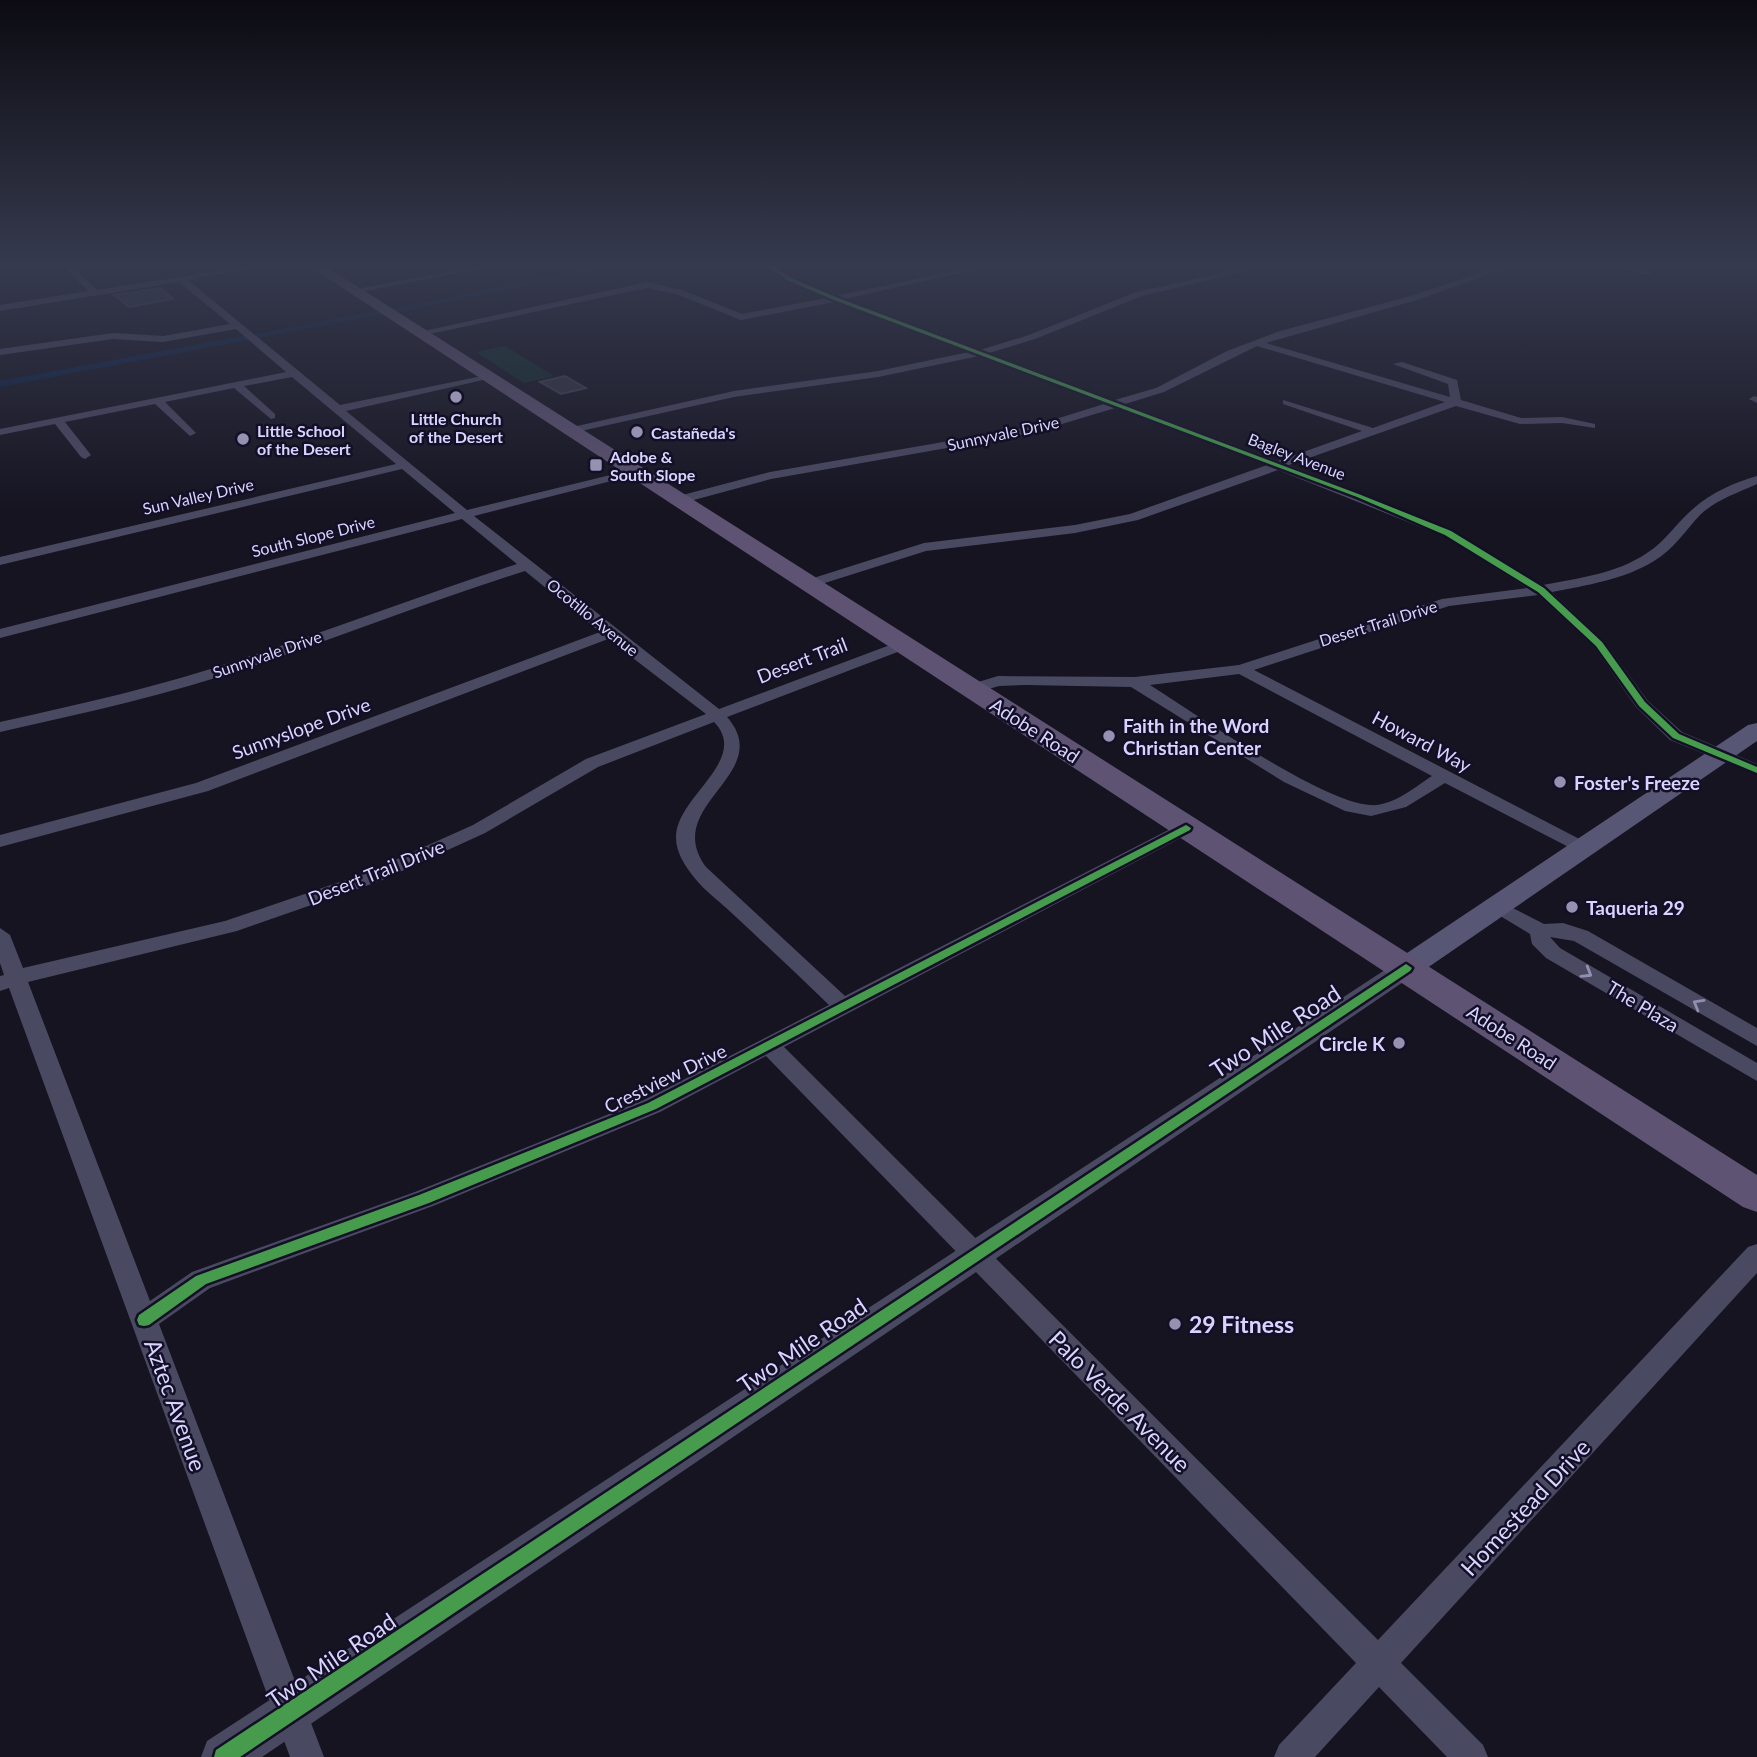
<svg xmlns="http://www.w3.org/2000/svg" width="1757" height="1757" viewBox="0 0 1757 1757" font-family="Lato,sans-serif">
	<rect width="100%" height="100%" fill="#161421"/>
	<path fill="#132c2d" d="M505 346 554 376 524 383 476 352Z"/>
	<g fill="none" stroke-linecap="round" stroke-linejoin="round">
		<path fill="#0d2144" fill-rule="evenodd" d="M608 264H621L448 302 0 387V381L448 298Z"/>
	</g>
	<g fill="#343243" stroke="#433f54" stroke-width="2">
		<path d="M160 288 173 299 129 307 114 295Z"/>
		<path d="M565 376 586 388 561 394 540 382Z"/>
	</g>
	<g fill="none" stroke-linecap="round" stroke-linejoin="round">
		<g fill="#4a4962" fill-rule="evenodd">
			<path d="M62 264H70L97 290 260 264H277L188 280 340 405 492 374V378L346 411 467 510 639 468V474L474 516 719 709 898 642H908V648L727 717C777 774 660 805 706 867L845 996 1180 824H1192L1195 828 1192 832 784 1047 1378 1640 1748 1247 1757 1244V1273L1401 1663 1483 1745 1488 1757H1447L1379 1687 1315 1757H1274L1279 1745 1356 1663 766 1056 660 1112 433 1206 210 1288 159 1324 324 1757H290L9 988 0 991V976L4 975 0 963V928L10 935 23 968 225 921 366 873 473 825 586 759 706 714 608 639 208 791 0 847V835L196 783 600 632 525 571C433 600 344 635 253 666 170 694 85 713 0 732V722C81 704 162 686 241 659 334 629 424 594 517 564L462 519 0 638V629L455 513 402 469 0 565V557L396 464 292 377 244 386 275 414V418L271 419 234 388 165 402 196 433 190 436 155 404 65 422 91 455 85 459 81 457 55 424 0 435V429L286 372 236 329 163 342 113 339 0 355V349L113 333 163 336 230 324 179 282 0 311V305L88 291ZM714 722C751 760 675 797 676 838 676 852 685 866 693 876 705 892 722 903 736 917 767 946 798 975 829 1005L644 1100 415 1192 192 1272 150 1301 28 982 237 931 380 881 485 833 598 767Z"/>
			<path d="M490 264H506L355 293 351 290Z"/>
			<path d="M763 264H772L792 277 836 296 986 264H1000L845 299 980 350 1029 335 1136 292 1262 264H1275L1142 296 1035 339 989 353 1115 400 1156 388 1227 351 1280 331 1411 296 1507 264H1518L1417 300 1266 343 1450 397 1448 384 1393 364 1402 362 1457 380 1461 400 1521 418 1562 417 1595 424V428L1562 423 1520 424 1456 406 1289 465 1453 530 1543 585C1579 578 1616 574 1647 553 1666 541 1677 522 1694 508 1711 493 1735 482 1757 476V484C1737 493 1716 500 1700 515 1685 531 1674 549 1654 561 1623 580 1587 585 1552 592L1604 641 1648 701 1682 732 1757 764V775L1670 740 1636 707 1594 647 1538 595 1449 606 1254 670 1591 845 1593 849 1584 855 1445 783 1406 807 1371 816 1345 811 1284 782 1131 687 1026 685 999 686 971 694 965 692V686L998 676 1135 677 1239 665 1442 599 1527 588 1443 536 1278 470 1138 520 1075 533 926 551 809 588 802 584 804 581 924 543 1075 525 1130 514 1267 465 1115 408 1032 433 771 479 679 504 675 503V497L770 472 1030 427 1104 404 979 356 878 377 734 397 572 433 568 432V428L734 391 878 371 969 352 835 302 741 320 676 294 647 288 420 336 415 333 647 282 682 290 742 314 826 298 786 281ZM1257 346 1445 402 1373 428 1283 400V404L1362 431 1278 461 1125 404 1164 392ZM1239 674 1432 776C1415 787 1392 807 1370 805 1321 802 1196 714 1150 685Z"/>
			<path d="M1606 264H1620L1653 272 1649 275Z"/>
			<path d="M1754 396 1757 397V403L1749 399Z"/>
			<path d="M1499 901 1544 924 1563 923 1588 931 1757 1028V1046L1574 941 1550 937 1560 948 1757 1063V1081L1546 958 1532 944 1530 934 1492 911 1489 907Z"/>
		</g>
		<path fill="#4a4962" fill-rule="evenodd" d="M1406 959 1415 962 1419 968 1415 974 262 1757H201L207 1741 1397 962Z"/>
		<path fill="#575674" fill-rule="evenodd" d="M1757 723V741L1417 975 1406 978 1395 975 1391 968 1395 961 1748 725Z"/>
		<path fill="#5e5373" fill-rule="evenodd" d="M306 264H322L1757 1175V1212L1743 1207Z"/>
		<g stroke="#130f26" stroke-width="5">
			<g id="cycleway">
				<path d="M765 264H769L791 278 838 298 1361 495 1451 531 1544 588 1602 642 1645 702 1679 734 1757 767V773L1673 738 1639 706 1596 646 1538 592 1445 535 1357 497 834 300 787 280Z"/>
				<path d="M1186 825 1191 828 1190 830 656 1109 429 1203 206 1284 149 1325 144 1326 139 1325 137 1320 139 1315 196 1276 419 1195 648 1103Z"/>
				<path d="M1406 964 1412 968 1410 971 240 1757H214L216 1750Z"/>
			</g>
		</g>
		<use href="#cycleway" fill="#469c4c" fill-rule="evenodd"/>
	</g>
	<defs><path id="oneway-chevron" d="M-2-3.5L2.5 0L-2 3.5" fill="none" stroke-width="1.6" stroke-linecap="round" stroke-linejoin="round" transform="scale(1.75)"/></defs>
	<g stroke="#928eb0">
		<use href="#oneway-chevron" transform="translate(1587 973) rotate(31)"/>
		<use href="#oneway-chevron" transform="translate(1698 1004) rotate(-150)"/>
	</g>
	<linearGradient id="sky" x2="0" y2="1"><stop stop-color="#0c0b12"/><stop offset="0.52" stop-color="#363a4e"/><stop offset="1" stop-color="#363a4e" stop-opacity="0"/></linearGradient>
	<rect width="1757" height="510" fill="url(#sky)"/>
	<g fill="#9591b1" stroke="#130f26" stroke-width="2.5">
		<circle cx="456" cy="397" r="7"/>
		<circle cx="637" cy="432" r="7"/>
		<circle cx="243" cy="439" r="7"/>
		<rect x="589" y="458" width="14" height="14" rx="3.5"/>
		<circle cx="1109" cy="736" r="7"/>
		<circle cx="1560" cy="782" r="7"/>
		<circle cx="1572" cy="907" r="7"/>
		<circle cx="1399" cy="1043" r="7"/>
		<circle cx="1175" cy="1324" r="7"/>
	</g>
	<g text-anchor="middle" dominant-baseline="central" stroke-width="5" stroke-linejoin="round" paint-order="stroke">
		<g font-size="16" font-weight="bold" fill="#d9d4ff" stroke="#130f26" text-anchor="start">
			<text x="456" y="418" text-anchor="middle">Little Church<tspan x="456" dy="18">of the Desert</tspan></text>
			<text x="257" y="430">Little School<tspan x="257" dy="18">of the Desert</tspan></text>
			<text x="651" y="432">Castañeda's</text>
			<text x="610" y="456">Adobe &amp;<tspan x="610" dy="18">South Slope</tspan></text>
		</g>
		<g font-size="16" fill="#d9d4ff" stroke="#130f26">
			<text transform="translate(1003 433) rotate(-12)">Sunnyvale Drive</text>
			<text transform="translate(1297 456) rotate(21)">Bagley Avenue</text>
			<text transform="translate(198 496) rotate(-13)">Sun Valley Drive</text>
			<text transform="translate(313 536) rotate(-14)">South Slope Drive</text>
			<text transform="translate(593 617) rotate(39)">Ocotillo Avenue</text>
			<text transform="translate(1378 623) rotate(-17)">Desert Trail Drive</text>
			<text transform="translate(267 654) rotate(-19)">Sunnyvale Drive</text>
		</g>
		<g font-size="19" fill="#d9d4ff" stroke="#130f26">
			<text transform="translate(802 660) rotate(-21)">Desert Trail</text>
			<text transform="translate(301 728) rotate(-20)">Sunnyslope Drive</text>
			<text transform="translate(1035 730) rotate(33)">Adobe Road</text>
			<text transform="translate(1422 741) rotate(28)">Howard Way</text>
			<text transform="translate(376 872) rotate(-22)">Desert Trail Drive</text>
			<text transform="translate(1643 1006) rotate(31)">The Plaza</text>
			<text transform="translate(1512 1037) rotate(33)">Adobe Road</text>
			<text transform="translate(665 1078) rotate(-26)">Crestview Drive</text>
		</g>
		<g font-size="19" font-weight="bold" fill="#d9d4ff" stroke="#130f26" text-anchor="start">
			<text x="1123" y="725">Faith in the Word<tspan x="1123" dy="22">Christian Center</tspan></text>
			<text x="1574" y="782">Foster's Freeze</text>
			<text x="1586" y="907">Taqueria 29</text>
			<text x="1385" y="1043" text-anchor="end">Circle K</text>
		</g>
		<g font-size="23" fill="#d9d4ff" stroke="#130f26">
			<text transform="translate(1275 1031) rotate(-33)">Two Mile Road</text>
			<text transform="translate(802 1345) rotate(-34)">Two Mile Road</text>
			<text transform="translate(1120 1401) rotate(45)">Palo Verde Avenue</text>
			<text transform="translate(176 1405) rotate(70)">Aztec Avenue</text>
			<text transform="translate(1525 1507) rotate(-47)">Homestead Drive</text>
			<text transform="translate(331 1660) rotate(-34)">Two Mile Road</text>
		</g>
		<g font-size="23" font-weight="bold" fill="#d9d4ff" stroke="#130f26" text-anchor="start">
			<text x="1189" y="1324">29 Fitness</text>
		</g>
	</g>
</svg>
